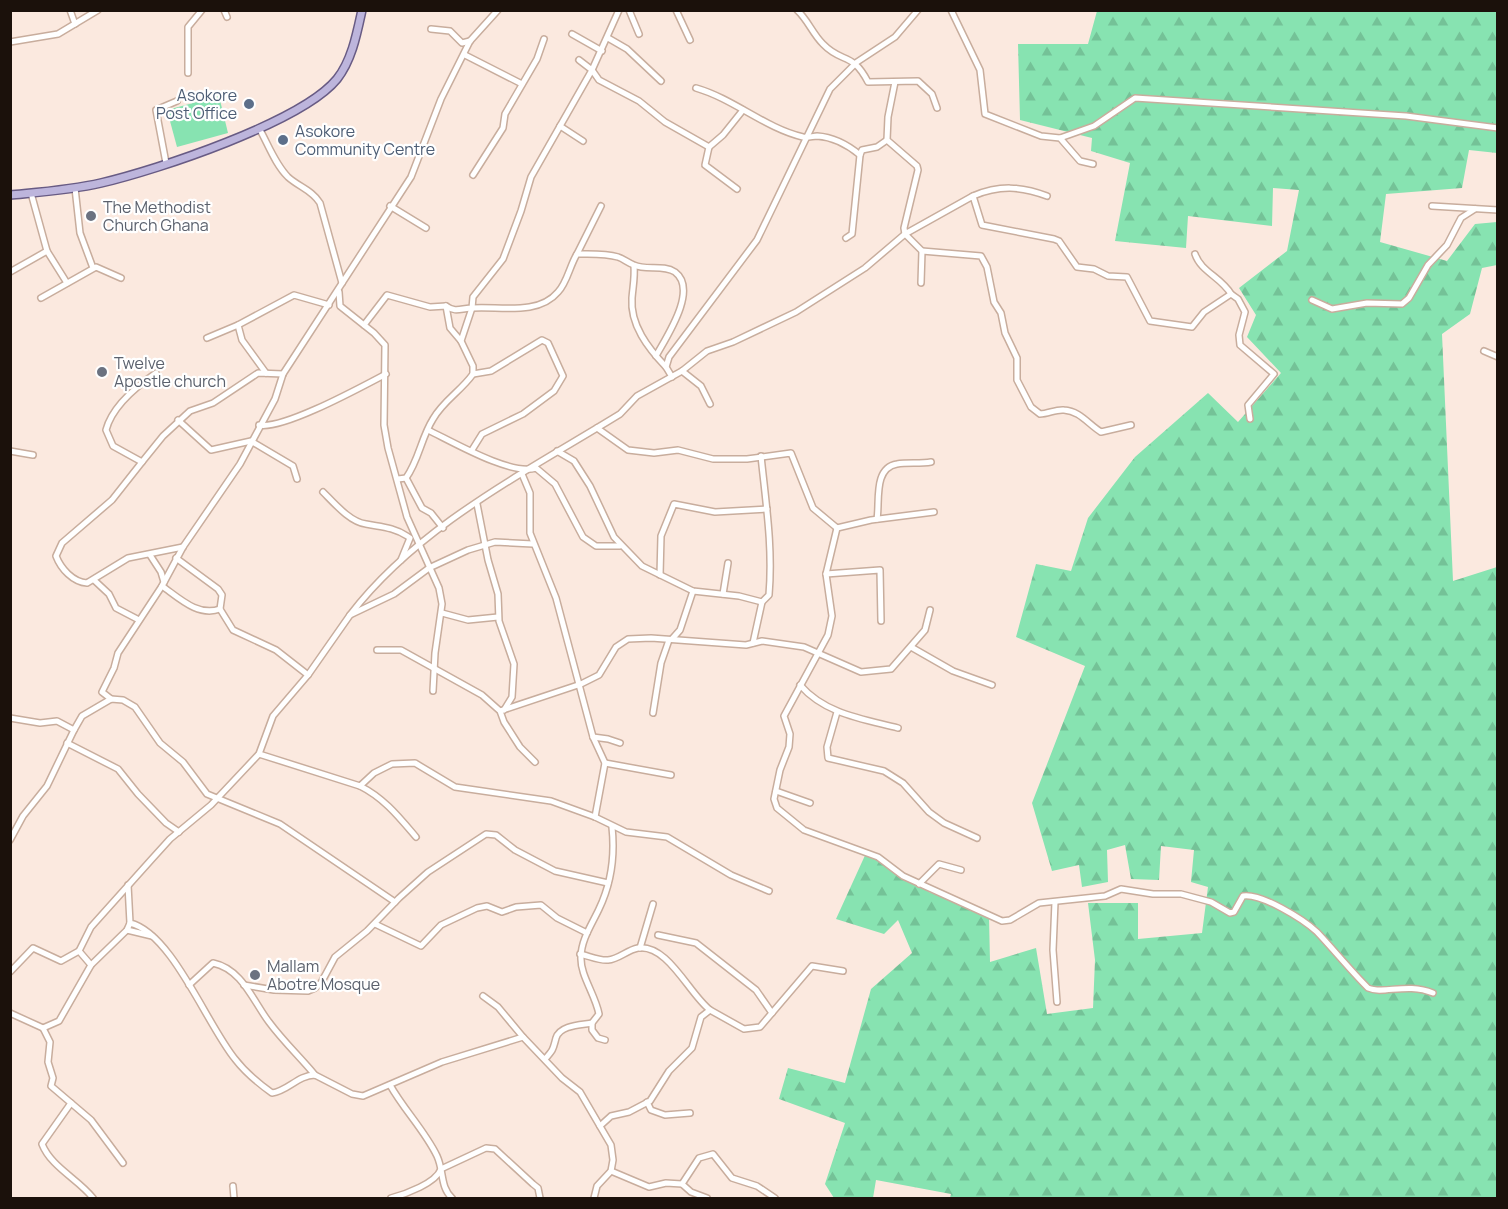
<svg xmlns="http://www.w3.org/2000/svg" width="1508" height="1209" viewBox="0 0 1508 1209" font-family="Manrope,sans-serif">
	<defs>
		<pattern id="forest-firs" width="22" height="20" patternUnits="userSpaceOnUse" patternTransform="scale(1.5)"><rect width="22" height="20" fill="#87e3b1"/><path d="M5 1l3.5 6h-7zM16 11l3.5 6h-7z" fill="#74c297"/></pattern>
	</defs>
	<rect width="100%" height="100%" fill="#fbe9df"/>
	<path fill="url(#forest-firs)" d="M1097 11H1497V153L1469 150 1462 188 1386 194 1380 242 1447 261 1475 224 1497 222V265L1482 268 1470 314 1442 334 1453 581 1497 567V1198H950L951 1194 876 1180 873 1198H834L825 1184 845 1123 779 1099 788 1068 845 1083 871 989 912 953 898 920 884 934 836 919 867 851 929 892 989 916 990 962 1036 948 1047 1014 1093 1008 1095 960 1088 903H1138V939L1202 933 1208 887 1191 882 1194 850 1161 846 1159 880 1131 879 1125 845 1107 850 1108 882 1082 887 1079 865 1052 871 1032 803 1085 666 1016 637 1036 564 1071 571 1088 518 1135 457 1208 393 1238 422 1281 373 1247 337 1256 315 1239 288 1287 251 1299 190 1273 188 1272 226 1188 216 1186 248 1115 241 1130 163 1091 151 1092 138 1020 120 1018 44H1088Z"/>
	<path fill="#87e3b1" d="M219 96 228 133 177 147 167 110Z"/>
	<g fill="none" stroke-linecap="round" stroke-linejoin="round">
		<g stroke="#c8ad9d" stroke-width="8">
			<g id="minor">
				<path d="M70 10 75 24"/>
				<path d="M224 10 227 17"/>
				<path d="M629 10 639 34"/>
				<path d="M676 10 690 40"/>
				<path d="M797 10C808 20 812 33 823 44 842 64 852 51 868 82L918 81 932 94 937 108"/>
				<path d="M951 10 980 70 985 114 1041 136 1060 138 1080 161 1093 164"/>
				<path d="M431 29 450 31 462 43 470 41"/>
				<path d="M572 34 602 51"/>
				<path d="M608 38 627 49 661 81"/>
				<path d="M10 42 58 34 98 10"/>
				<path d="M465 55 522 84"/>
				<path d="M579 60 592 70 599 80 639 101 665 122 709 147 723 135 743 110"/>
				<path d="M188 73V27L202 10"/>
				<path d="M895 82 888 117 887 140 917 166 918 170 904 228 905 234 922 251 921 283"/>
				<path d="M696 88C734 99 765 128 803 137 808 138 813 136 817 136 833 137 848 145 860 155L852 234 846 238"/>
				<path d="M560 126 583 141"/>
				<path d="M259 128C268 144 275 164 288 177 299 187 312 190 320 203L342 283"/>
				<path d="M1060 138 1094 126 1135 98 1406 116 1498 128"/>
				<path d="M709 147 705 165 737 189"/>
				<path d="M860 155 862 150 877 147 887 140"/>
				<path d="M166 163 156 110 177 101"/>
				<path d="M473 175 503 128 505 114 537 59 544 39"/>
				<path d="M75 188 80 233 93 268"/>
				<path d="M31 193 47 251 67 283"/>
				<path d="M973 196C999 185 1021 186 1047 196"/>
				<path d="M390 206 426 228"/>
				<path d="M1432 206 1498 210"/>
				<path d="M922 251 981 256 987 267 994 302 1001 313 1005 333 1017 358V380L1031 407 1040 414C1048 414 1056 409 1064 410 1080 411 1088 424 1101 432L1131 425"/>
				<path d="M577 254 601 206"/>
				<path d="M634 266C635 277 633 286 632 298 630 325 648 348 666 367"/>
				<path d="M10 272 47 251"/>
				<path d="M339 292 340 306 374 333 385 345 384 425 388 448 407 517 439 588 442 604 435 653 433 691"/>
				<path d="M1231 294 1238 299 1245 312 1239 335 1240 345 1274 374 1248 405 1250 419"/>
				<path d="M41 298 96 267 121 278"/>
				<path d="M1312 300 1332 309 1367 303 1402 304 1409 298 1428 265 1447 245 1461 218 1475 209"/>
				<path d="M446 306C456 313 461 308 473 308 499 306 538 316 558 292 567 283 570 265 577 254 590 254 605 253 618 257 624 259 628 263 634 265 646 271 663 264 675 272 699 290 665 339 656 356"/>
				<path d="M364 325 387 295 430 307 446 306 450 328 461 341"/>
				<path d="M207 338 238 325"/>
				<path d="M1484 351 1498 357"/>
				<path d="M682 371 701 386 710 404"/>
				<path d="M156 373C137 386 112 407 106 430L113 446 142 462 163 436 190 411 213 403 258 373 283 374"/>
				<path d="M266 373 242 340 238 325 294 295 329 305"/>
				<path d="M672 377 666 367 669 357 757 240 830 89 857 62 895 37 918 10"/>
				<path d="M178 420 211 450 251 441 293 466 297 479"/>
				<path d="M259 425C283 430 361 387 386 374"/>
				<path d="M597 428 628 450 654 453 678 450 713 459H747L791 453 813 508 837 528"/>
				<path d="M428 430C453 442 511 476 536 468L555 484 583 537 596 546H620"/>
				<path d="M472 450 482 434 523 414 554 391 563 376 548 343 542 340 491 371 473 374"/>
				<path d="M10 451 33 455"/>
				<path d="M557 451 574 461 590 486 614 537 642 566 693 591 739 596 762 602 769 595C773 548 766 504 761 456"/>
				<path d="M142 462 112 500 62 543 56 556C61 569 73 582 87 583L128 558 183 547"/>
				<path d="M522 474 530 493V533L556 598 593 737 605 763 595 817"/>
				<path d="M406 478 422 508 431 513 443 528"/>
				<path d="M398 479 406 478C419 460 421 438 433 419 443 401 461 391 473 374V366L461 341 472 308 473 297 503 259 521 211 531 177 592 70 619 10"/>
				<path d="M323 492C334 503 350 522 366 524 381 527 393 527 407 536L410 538 401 560"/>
				<path d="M477 504 488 560 498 594 499 621 514 664 512 697 504 710"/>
				<path d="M934 512 871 520 837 528 826 574 832 616 828 635 784 716 790 734 789 747 780 770 774 799 777 808 804 830 878 857 903 876 1002 921 1010 920 1039 903 1105 896 1121 889 1153 894H1181L1211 902 1230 913 1234 912 1243 896C1261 893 1303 919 1317 932 1334 950 1350 970 1368 988 1383 995 1407 982 1433 993"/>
				<path d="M877 519C880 502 873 468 897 464 907 462 920 464 931 462"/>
				<path d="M150 555 161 572 164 582"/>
				<path d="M176 558 218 589 222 595 220 609 233 630 276 650 308 675"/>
				<path d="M826 574 880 570 881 621"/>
				<path d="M660 575 661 536 674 504 715 512 767 509"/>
				<path d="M94 580 109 594 116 608 139 620"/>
				<path d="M162 586C179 598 198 617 220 609"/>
				<path d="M723 594 728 563"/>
				<path d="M442 613 468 620 498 617"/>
				<path d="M350 615C418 526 526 472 620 414L637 396 682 371 707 351 733 342 796 312 865 268 905 234 973 196 982 225 1054 239 1059 241 1077 267 1094 269 1108 276 1127 277 1150 321 1192 327 1204 312 1231 294C1221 277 1201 272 1195 254"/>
				<path d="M672 639 680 630 693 591"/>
				<path d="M753 643 762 602"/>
				<path d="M911 647 953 671 992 685"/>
				<path d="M377 650H401L482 695 500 711 504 722 520 747 535 762"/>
				<path d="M800 685C825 714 863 719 898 728"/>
				<path d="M111 699 102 692 114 668 118 653 162 586 183 547 240 464 275 399 283 374 411 177 441 99 470 41 498 10"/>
				<path d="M500 711 581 684 599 675 616 647 628 639 651 638 746 645 762 641 804 647 861 672 891 669 925 630 930 610"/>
				<path d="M837 712 827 747 828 758 884 771 903 783 929 812 944 823 977 838"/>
				<path d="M653 713 661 663 669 640"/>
				<path d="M10 718 40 723 57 721 74 730 47 786 23 816 10 840"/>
				<path d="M74 730 82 716 111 699 123 700 135 707 160 743 183 762 207 794 280 824 395 902"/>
				<path d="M593 737 608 739 620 743"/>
				<path d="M67 743 118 769 138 794 166 823 179 832"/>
				<path d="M259 754 360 786 374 773 392 764 415 763 455 787 551 801 595 817 626 832 667 837 731 875 769 891"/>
				<path d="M605 763 671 775"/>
				<path d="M360 786C384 798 399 817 416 837"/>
				<path d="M776 791 810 803"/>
				<path d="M919 884 939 864 961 870"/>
				<path d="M128 885 130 923C172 933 207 1025 235 1059 245 1072 258 1083 272 1093 288 1091 298 1075 315 1075L352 1094 363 1096 442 1062 523 1037 562 1078 580 1092 611 1145 613 1160 611 1171 597 1186 594 1198"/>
				<path d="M1055 902 1053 950 1057 1002"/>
				<path d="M375 924 421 946 441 925 477 908 487 906 502 912 516 907 541 905 557 918 587 933"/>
				<path d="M127 930 152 936"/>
				<path d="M658 935 696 943 756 990 772 1013"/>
				<path d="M640 948 653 904"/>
				<path d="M79 951 91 965"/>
				<path d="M580 954C589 956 600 961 608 960 619 959 627 950 638 948 668 944 689 994 710 1010L701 1017 692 1048 669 1071 650 1101 629 1112 611 1116 600 1126"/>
				<path d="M10 972 33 948 61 961 79 951 91 927 151 860 170 839 211 805 259 754 273 716 308 675 350 615 394 594 429 568 468 550 495 542 533 544"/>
				<path d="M189 985 213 963C242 969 253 1001 269 1022 283 1041 300 1057 315 1075"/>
				<path d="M244 985 274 990 308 991 315 988 321 983 335 957 367 931 399 898 428 872 486 834 496 835 515 850 555 871 608 883"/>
				<path d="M483 996 498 1007 523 1037"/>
				<path d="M710 1010 744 1029 760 1027 812 966 843 971"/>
				<path d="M10 1013 43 1028 50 1042 48 1062 53 1078 51 1086 71 1103 42 1144C51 1167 78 1179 93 1198"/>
				<path d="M592 1023V1030L598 1038 605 1040"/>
				<path d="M43 1028 59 1021 91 965 127 930 130 923"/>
				<path d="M545 1059C554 1049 553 1049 556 1038 560 1025 581 1025 592 1023L599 1014C595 994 580 975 581 957 581 940 592 924 599 909 611 884 615 855 612 827"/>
				<path d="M390 1085C404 1110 425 1131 437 1156 444 1171 440 1187 452 1198"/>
				<path d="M647 1102 651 1110 665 1115 690 1113"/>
				<path d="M71 1103 91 1120 123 1163"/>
				<path d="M611 1171 649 1187 666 1183 682 1184 691 1192 707 1198"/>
				<path d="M682 1184 699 1158 713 1154 732 1178 757 1186 775 1198"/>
				<path d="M233 1186 234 1198"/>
				<path d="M391 1198C406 1194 436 1183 441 1169L486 1148 495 1149 533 1184 538 1188 540 1198"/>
			</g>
		</g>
		<g stroke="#685b84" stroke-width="10">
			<path id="major" d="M10 195C41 192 71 190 101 183 157 170 302 122 337 79 352 60 357 33 362 10"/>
		</g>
		<use href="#minor" stroke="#fff" stroke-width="5"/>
		<use href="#major" stroke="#bdb5dc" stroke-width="7"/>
	</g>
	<g fill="#5c6f8a" stroke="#fff" stroke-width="2">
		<circle cx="249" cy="104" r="6"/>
		<circle cx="283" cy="140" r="6"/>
	</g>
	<g fill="#6b7280" stroke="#fff" stroke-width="2">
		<circle cx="91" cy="216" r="6"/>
		<circle cx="102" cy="372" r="6"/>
		<circle cx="255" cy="975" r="6"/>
	</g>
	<g text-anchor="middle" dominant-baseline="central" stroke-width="4.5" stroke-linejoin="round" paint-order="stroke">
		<g font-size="16" fill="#4e5e75" stroke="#fff" text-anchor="end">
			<text x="237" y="95">Asokore<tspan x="237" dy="18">Post Office</tspan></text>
			<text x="295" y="131" text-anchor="start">Asokore<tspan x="295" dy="18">Community Centre</tspan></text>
		</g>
		<g font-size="16" fill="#5b616d" stroke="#fff" text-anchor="start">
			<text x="103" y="207">The Methodist<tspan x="103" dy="18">Church Ghana</tspan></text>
			<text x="114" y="363">Twelve<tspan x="114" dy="18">Apostle church</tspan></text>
			<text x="267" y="966">Mallam<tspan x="267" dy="18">Abotre Mosque</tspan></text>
		</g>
	</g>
	<rect width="1508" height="1209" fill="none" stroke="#1b110b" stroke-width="24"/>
</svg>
